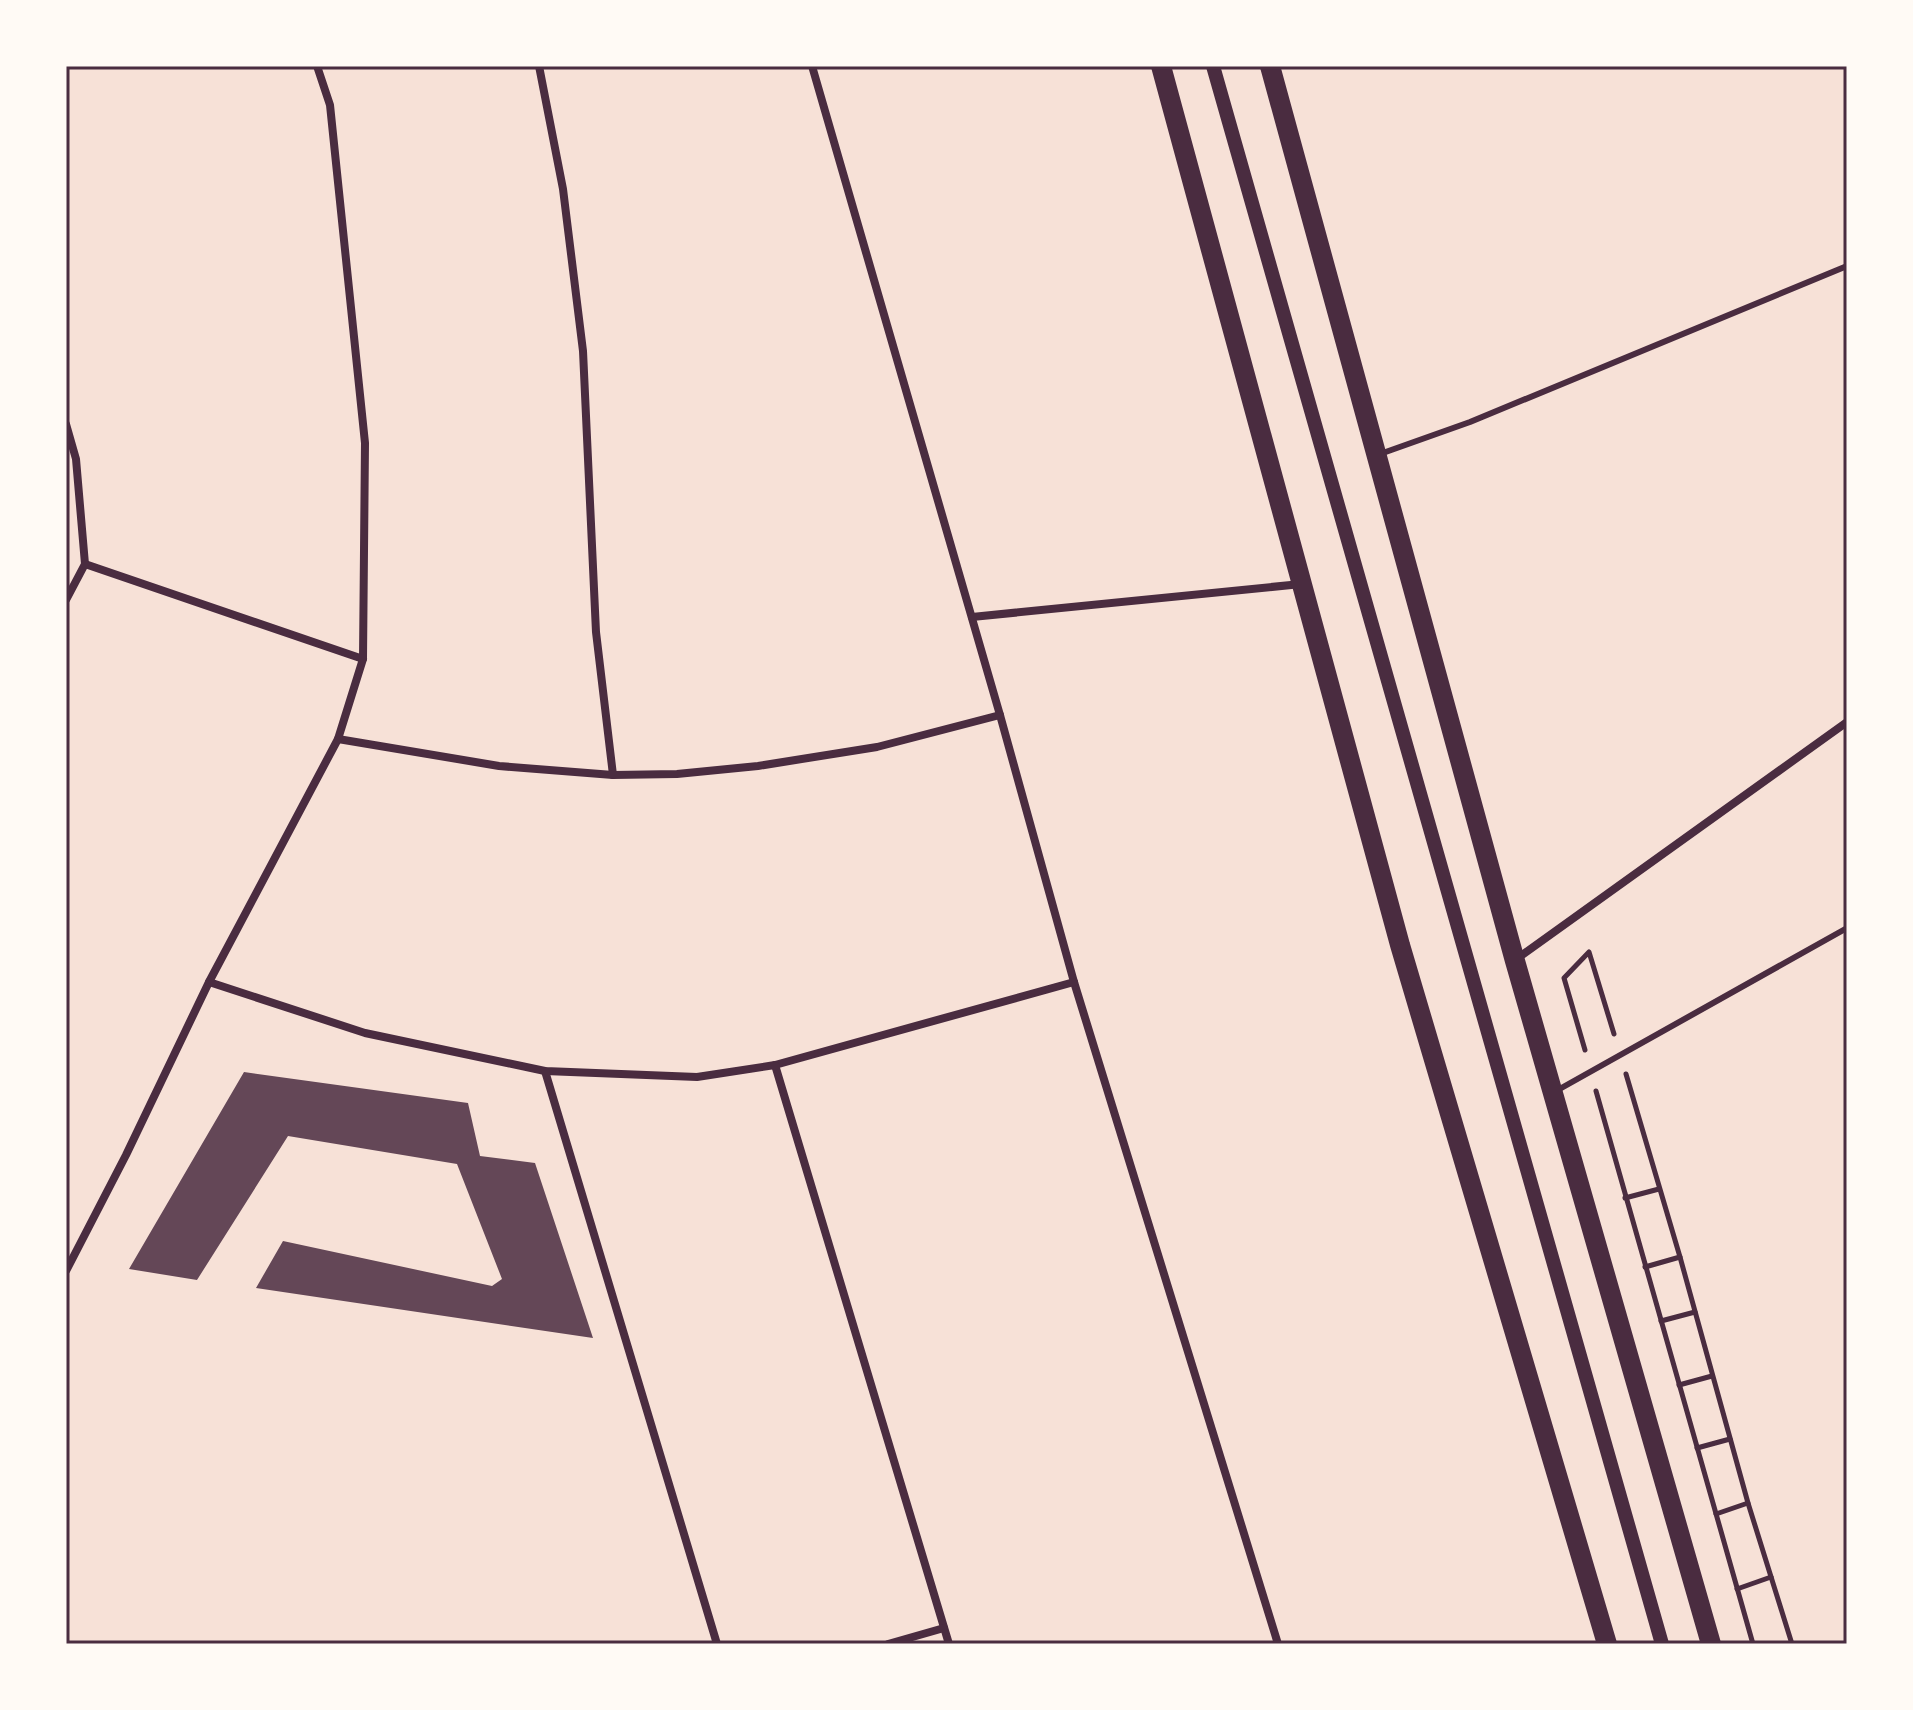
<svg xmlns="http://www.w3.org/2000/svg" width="1913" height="1710" viewBox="0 0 1913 1710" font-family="Cabin,sans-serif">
	<rect width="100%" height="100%" fill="#f7e1d7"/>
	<path fill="#644757" d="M244 1072 468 1103 480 1156 535 1163 593 1338 256 1288 283 1241 492 1286 502 1279 457 1164 288 1136 197 1280 129 1269Z"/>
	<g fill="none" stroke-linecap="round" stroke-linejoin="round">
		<g stroke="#4a2c40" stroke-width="5">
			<path d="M1585 1050 1564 978 1589 952 1614 1034"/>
			<path d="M1626 1074 1680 1257 1748 1503 1792 1644"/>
			<path d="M1596 1091 1753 1644"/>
			<path d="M1625 1198 1659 1189"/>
			<path d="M1645 1267 1680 1257"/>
			<path d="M1661 1321 1695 1312"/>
			<path d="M1679 1385 1712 1376"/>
			<path d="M1697 1448 1730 1439"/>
			<path d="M1716 1514 1748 1503"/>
			<path d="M1737 1589 1771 1577"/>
		</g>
		<g stroke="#4a2c40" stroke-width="6">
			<path d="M1380 454 1470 422 1847 266"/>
			<path d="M1556 1091 1847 928"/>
		</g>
		<g stroke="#4a2c40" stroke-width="8">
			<path d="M539 66 563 189 583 351 596 632 613 775"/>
			<path d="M812 66 1000 715 1074 982 1278 1644"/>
			<path d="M66 424 76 459 85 564"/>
			<path d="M85 564 363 659"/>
			<path d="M66 600 85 564"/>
			<path d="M972 617 1301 584"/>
			<path d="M338 739 499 766 613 775 677 774 758 766 877 747 1000 715"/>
			<path d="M1515 960 1847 722"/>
			<path d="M209 982 365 1033 545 1071 697 1077 775 1065 1074 982"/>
			<path d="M775 1065 949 1644"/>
			<path d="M545 1071 717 1644"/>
			<path d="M66 1271 126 1155 209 982 338 739 363 659 365 443 330 105 317 66"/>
			<path d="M888 1644 944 1628"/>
		</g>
		<path stroke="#4a2c40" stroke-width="14" d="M1213 66 1662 1644"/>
		<g stroke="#4a2c40" stroke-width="20">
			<path d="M1161 66 1400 945 1607 1644"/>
			<path d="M1270 66 1515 961 1711 1644"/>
		</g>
	</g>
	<rect width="1913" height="1710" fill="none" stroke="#fffaf5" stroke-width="136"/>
	<rect x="68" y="68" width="1777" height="1574" fill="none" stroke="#4a2c40" stroke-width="3"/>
</svg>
